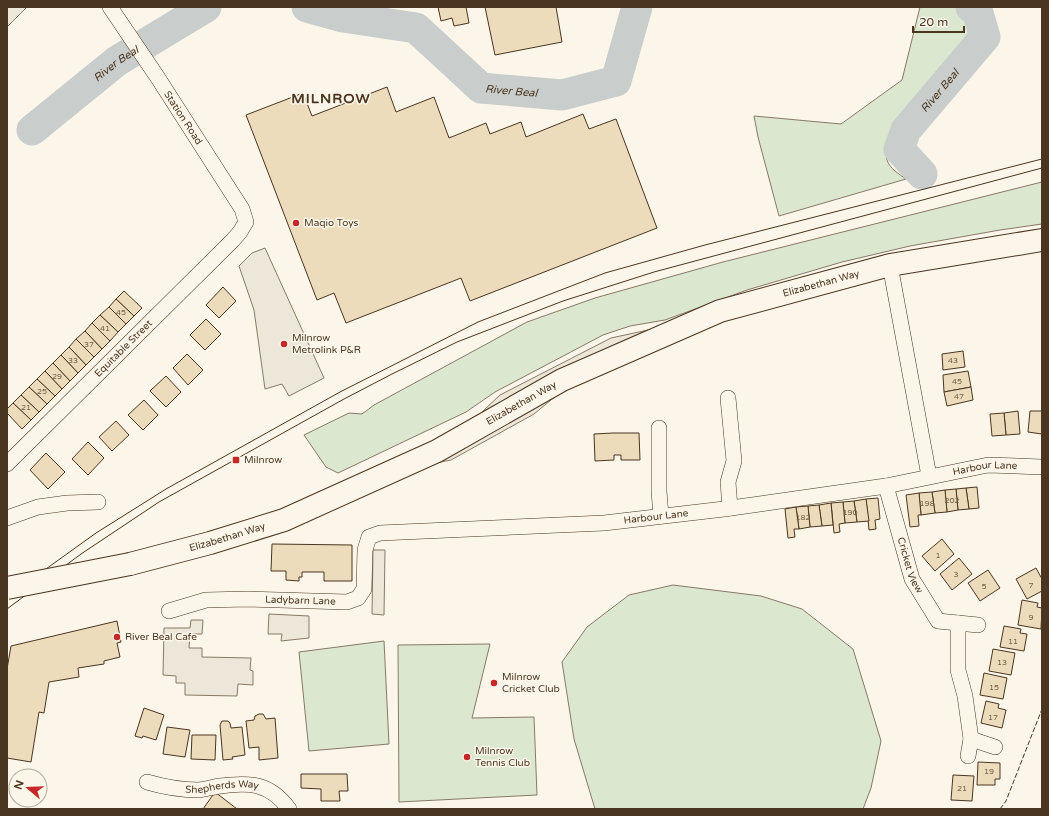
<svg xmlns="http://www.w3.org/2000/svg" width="1049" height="816" viewBox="0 0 1049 816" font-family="'Varela Round',sans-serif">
	<rect width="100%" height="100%" fill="#fbf6e9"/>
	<g fill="#dce7d0" stroke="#887966">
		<path d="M920 7C928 7 957 5 963 8 977 14 978 27 974 40 954 61 878 131 887 160 890 169 899 174 906 179L779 216 758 137 754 116 841 124 902 80Z"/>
		<path d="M1042 182V224L1000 230 910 246 842 262 747 290 665 320 630 326 603 335 495 392 466 412 338 473 326 467 304 435 349 413 362 414 374 405 527 322 595 298 723 262Z"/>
		<path d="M673 585 761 596 802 609 853 649 881 741 871 788 863 809H595L574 739 562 662 587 627 629 595Z"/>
		<path d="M384 641 389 744 309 751 299 652Z"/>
		<path d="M490 644 472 718 534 717 537 795 399 802 398 645Z"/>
	</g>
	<g fill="#ede7d9" stroke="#887966">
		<path d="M7 7H27L7 27Z"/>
		<path d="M265 248 324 378 289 396 282 384 265 389 254 310 239 266 252 253Z"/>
		<path d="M648 330 616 344 482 412 500 395 611 338Z"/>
		<path d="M557 395 534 414 451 460 425 465Z"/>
		<path d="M373 550H385L384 615 372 614Z"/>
		<path d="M269 614 309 616V638L281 641 282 634H268Z"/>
		<path d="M191 620H203L202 634H190L189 648H202V657L251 658 250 670 253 671V685L238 684 237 696 185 695V683H176V676L163 675 164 628H190Z"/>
	</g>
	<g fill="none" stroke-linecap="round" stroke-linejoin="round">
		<g stroke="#c9cecd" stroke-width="31">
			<path id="s1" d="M307 7 343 17 416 28 481 88 562 95 616 81 637 7"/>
			<path id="s2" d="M32 130 117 61 206 7"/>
			<path id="s3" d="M922 174 899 149 906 130 985 37 978 13 971 7"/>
		</g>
	</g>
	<g fill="#ecdcbc" stroke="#4a3520">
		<path d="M438 7H466L469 23 454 26 452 18 441 21Z"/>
		<path d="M485 7H556L562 42 495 55Z"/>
		<path d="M387 87 396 112 434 97 449 138 486 123 490 134 521 122 526 137 583 114 589 129 616 119 657 228 470 301 461 278 346 323 334 293 317 300 246 115 303 93 312 116Z"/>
		<path d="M223 287 236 301 219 318 206 305Z"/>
		<path d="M124 291 142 308 134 316 116 299Z"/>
		<path d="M116 299 134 316 126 324 109 307Z"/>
		<path d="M109 307 126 324 118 332 100 315Z"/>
		<path d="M100 315 118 332 110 341 92 323Z"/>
		<path d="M206 319 221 334 205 350 190 335Z"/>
		<path d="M92 323 110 341 102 349 85 331Z"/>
		<path d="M85 331 102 349 94 357 76 339Z"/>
		<path d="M76 339 94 357 86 365 69 347Z"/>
		<path d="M69 347 86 365 78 373 61 355Z"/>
		<path d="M963 351 965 367 943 370 942 354Z"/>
		<path d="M187 354 203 370 188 385 173 368Z"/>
		<path d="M61 355 78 373 70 381 53 363Z"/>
		<path d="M53 363 70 381 62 389 45 371Z"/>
		<path d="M45 371 62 389 55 396 37 379Z"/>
		<path d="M968 371 971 387 944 392 943 375Z"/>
		<path d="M166 376 181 392 166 407 150 391Z"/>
		<path d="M37 379 55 396 47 404 29 387Z"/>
		<path d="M29 387 47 404 39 412 21 395Z"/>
		<path d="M971 387 973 400 947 406 944 392Z"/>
		<path d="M21 395 39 412 31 420 13 403Z"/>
		<path d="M144 400 158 415 143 430 128 415Z"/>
		<path d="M13 403 31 420 22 429 7 413V409Z"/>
		<path d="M1018 411 1020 434 1006 435 1004 413Z"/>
		<path d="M1030 411H1042V434L1028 432Z"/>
		<path d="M1004 413 1006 435 992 436 990 414Z"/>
		<path d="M116 421 129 435 112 451 99 437Z"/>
		<path d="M613 433H639L640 460H621V455H614V460L595 461 594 434Z"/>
		<path d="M88 442 104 458 88 475 72 459Z"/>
		<path d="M46 453 65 472 48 489 30 470Z"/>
		<path d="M977 487 979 508 969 509 966 488Z"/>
		<path d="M966 488 969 509 958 510 956 489Z"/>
		<path d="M956 489 958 510 947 512 945 490Z"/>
		<path d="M945 490 947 512 935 513 932 492Z"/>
		<path d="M932 492 935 513 921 515 919 493Z"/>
		<path d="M919 493 921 515H918L919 526 910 527 906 495Z"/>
		<path d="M878 498 880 519 875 520 876 529 869 530 866 499Z"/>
		<path d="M866 499 869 521 857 522 854 501Z"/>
		<path d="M854 501 857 522 845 523 843 502Z"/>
		<path d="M843 502 845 523 839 524 840 532 834 533 831 503Z"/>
		<path d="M831 503 833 525 822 526 819 505Z"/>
		<path d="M819 505 822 526 810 527 808 506Z"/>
		<path d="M808 506 810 527 799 529 796 507Z"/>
		<path d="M796 507 799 529H794L795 537 788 538 785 509Z"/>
		<path d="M942 539 954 554 935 571 922 556Z"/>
		<path d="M272 544 352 545V581H324V572H302V577H299V581L286 580V571H271Z"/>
		<path d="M959 558 972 574 952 590 940 574Z"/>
		<path d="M1036 568 1042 579V591L1027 599 1016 579Z"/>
		<path d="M988 570 1000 588 980 601 968 583Z"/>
		<path d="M1022 600 1038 603 1037 607 1042 608 1041 629 1018 625Z"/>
		<path d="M117 621 121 642 117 643 120 657 104 661V664L78 668 79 677 49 682 44 713 39 712 31 762 7 758V669L11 646Z"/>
		<path d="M1004 626 1021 629 1020 633 1027 634 1024 651 1000 647Z"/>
		<path d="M993 649 1015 653 1011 675 989 671Z"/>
		<path d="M984 673 1007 678 1003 699 980 695Z"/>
		<path d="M986 701 999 704 998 708 1006 710 1002 728 981 723Z"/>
		<path d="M144 708 164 715 156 740 143 736 142 738 135 736Z"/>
		<path d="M259 714H263L266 719 275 718 278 758 259 760V747L249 748 246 721 254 720 255 716Z"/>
		<path d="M222 721H228L230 723 231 728 242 727 245 755 232 757 233 759 223 760 220 725Z"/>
		<path d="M167 727 190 730 185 757 163 754Z"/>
		<path d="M192 735H216L215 760 191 759Z"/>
		<path d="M978 762 1000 763V779H995V785H977Z"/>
		<path d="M301 774H347L348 791H339L340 801H321V789L301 788Z"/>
		<path d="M953 775 974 776 972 801 951 800Z"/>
		<path d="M215 792 237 809H203Z"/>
	</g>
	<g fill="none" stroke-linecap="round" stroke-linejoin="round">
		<g stroke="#4a3520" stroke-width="16">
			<g id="minor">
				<path d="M890 265 929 476"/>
				<path d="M728 398 734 461 728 482 730 508"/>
				<path d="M659 428V491L661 516"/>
				<path id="s4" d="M7 464 233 240 240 232 246 222 242 209 158 78 110 7"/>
				<path id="s5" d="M886 486 912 579 938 621 978 625"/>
				<path d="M7 518 38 507 67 503 98 502"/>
				<path id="s6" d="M169 611 206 600 248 599 347 602 358 598 364 589 365 550 369 537 380 533 604 523 724 509 886 486 988 465 1042 467"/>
				<path d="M958 623V670L965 696 971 739 968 756"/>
				<path d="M971 739 995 747"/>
				<path id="s7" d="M147 782C164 787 181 790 199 790 206 789 213 787 220 786 250 782 270 783 289 809"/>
			</g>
		</g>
		<g stroke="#4a3520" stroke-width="24">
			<g id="primary">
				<path id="s8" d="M130 564 210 543 284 520 437 451 562 380 720 311 890 265 1042 240"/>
			</g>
		</g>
		<use href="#minor" stroke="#fbf6e9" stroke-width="15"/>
		<use href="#primary" stroke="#fbf6e9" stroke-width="22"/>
		<g stroke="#4a3520" stroke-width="1">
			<path d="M7 597 96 533 166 489 340 392 478 322 605 273 705 245 1042 159"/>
			<path d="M7 609 81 554 159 502 344 399 392 374 457 342 563 301 654 272 1042 168"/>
		</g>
		<g stroke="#4a3520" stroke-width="24" stroke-linecap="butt">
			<path id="primary-bridge" d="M7 588 130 564"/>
		</g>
		<use href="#primary-bridge" stroke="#fbf6e9" stroke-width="22"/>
		<path stroke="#4a3520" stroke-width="1" stroke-dasharray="5 2" stroke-linecap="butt" d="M1000 809 1006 801 1042 709"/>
	</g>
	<g fill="#c62828" stroke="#fbf6e9" stroke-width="1.5">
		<circle cx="296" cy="223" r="4"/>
		<circle cx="284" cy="344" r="4"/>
		<rect x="232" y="456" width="8" height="8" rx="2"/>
		<circle cx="117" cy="637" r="4"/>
		<circle cx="494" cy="683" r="4"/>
		<circle cx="467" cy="757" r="4"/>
	</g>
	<g text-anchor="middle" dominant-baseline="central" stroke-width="3" stroke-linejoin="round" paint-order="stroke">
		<g font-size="8" fill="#725f47">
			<text x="121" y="312">45</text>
			<text x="105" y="328">41</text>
			<text x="89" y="344">37</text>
			<text x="73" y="360">33</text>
			<text x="953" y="360">43</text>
			<text x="57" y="376">29</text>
			<text x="957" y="381">45</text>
			<text x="42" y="391">25</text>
			<text x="959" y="396">47</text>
			<text x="26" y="407">21</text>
			<text x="952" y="500">202</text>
			<text x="927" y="503">198</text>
			<text x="850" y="512">190</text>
			<text x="803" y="517">182</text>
			<text x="938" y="555">1</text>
			<text x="956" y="574">3</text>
			<text x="1031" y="585">7</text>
			<text x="984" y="586">5</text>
			<text x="1031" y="617">9</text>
			<text x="1013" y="641">11</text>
			<text x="1002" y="662">13</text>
			<text x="994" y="687">15</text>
			<text x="993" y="717">17</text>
			<text x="989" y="771">19</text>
			<text x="962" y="788">21</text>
		</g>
		<g font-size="10" fill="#4a3520" stroke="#fbf6e9">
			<text transform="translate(183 118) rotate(57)">Station Road</text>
			<text stroke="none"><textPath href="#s8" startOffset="749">Elizabethan Way</textPath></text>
			<text stroke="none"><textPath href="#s4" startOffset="164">Equitable Street</textPath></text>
			<text stroke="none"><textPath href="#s8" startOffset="425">Elizabethan Way</textPath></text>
			<text stroke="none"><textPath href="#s6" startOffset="876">Harbour Lane</textPath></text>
			<text stroke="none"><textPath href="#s6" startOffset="543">Harbour Lane</textPath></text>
			<text stroke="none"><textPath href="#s8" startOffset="101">Elizabethan Way</textPath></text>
			<text stroke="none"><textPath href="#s5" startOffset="83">Cricket View</textPath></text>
			<text stroke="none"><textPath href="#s6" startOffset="133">Ladybarn Lane</textPath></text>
			<text stroke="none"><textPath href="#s7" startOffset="76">Shepherds Way</textPath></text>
		</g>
		<g font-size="10" fill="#4a3520" stroke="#fbf6e9" text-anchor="start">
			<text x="304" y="223">Maqio Toys</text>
			<text x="292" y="338">Milnrow<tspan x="292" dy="12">Metrolink P&amp;R</tspan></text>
			<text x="244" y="460">Milnrow</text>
			<text x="125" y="637">River Beal Cafe</text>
			<text x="502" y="677">Milnrow<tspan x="502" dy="12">Cricket Club</tspan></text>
			<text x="475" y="751">Milnrow<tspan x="475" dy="12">Tennis Club</tspan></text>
		</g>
		<g font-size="11" font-style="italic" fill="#4a3520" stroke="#fbf6e9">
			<text stroke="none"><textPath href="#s2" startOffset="107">River Beal</textPath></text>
			<text stroke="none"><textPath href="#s1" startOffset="230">River Beal</textPath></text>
			<text stroke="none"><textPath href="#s3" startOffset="106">River Beal</textPath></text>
		</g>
		<g font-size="14" font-weight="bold" letter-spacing="1" fill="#4a3520" stroke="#fbf6e9">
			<text x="331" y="98">MILNROW</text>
		</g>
	</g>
	<rect width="1049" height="816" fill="none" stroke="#4a3520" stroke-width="16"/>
	<g transform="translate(28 788) rotate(289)"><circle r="19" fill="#fbf6e9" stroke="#b4a999"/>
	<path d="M0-3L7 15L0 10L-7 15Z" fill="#c62828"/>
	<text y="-6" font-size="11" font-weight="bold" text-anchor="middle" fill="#4a3520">N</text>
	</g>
	<path d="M913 26v6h51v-6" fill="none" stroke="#4a3520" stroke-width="2"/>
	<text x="919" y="26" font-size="12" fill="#4a3520" stroke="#fbf6e9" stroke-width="3" paint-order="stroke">20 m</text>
</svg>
